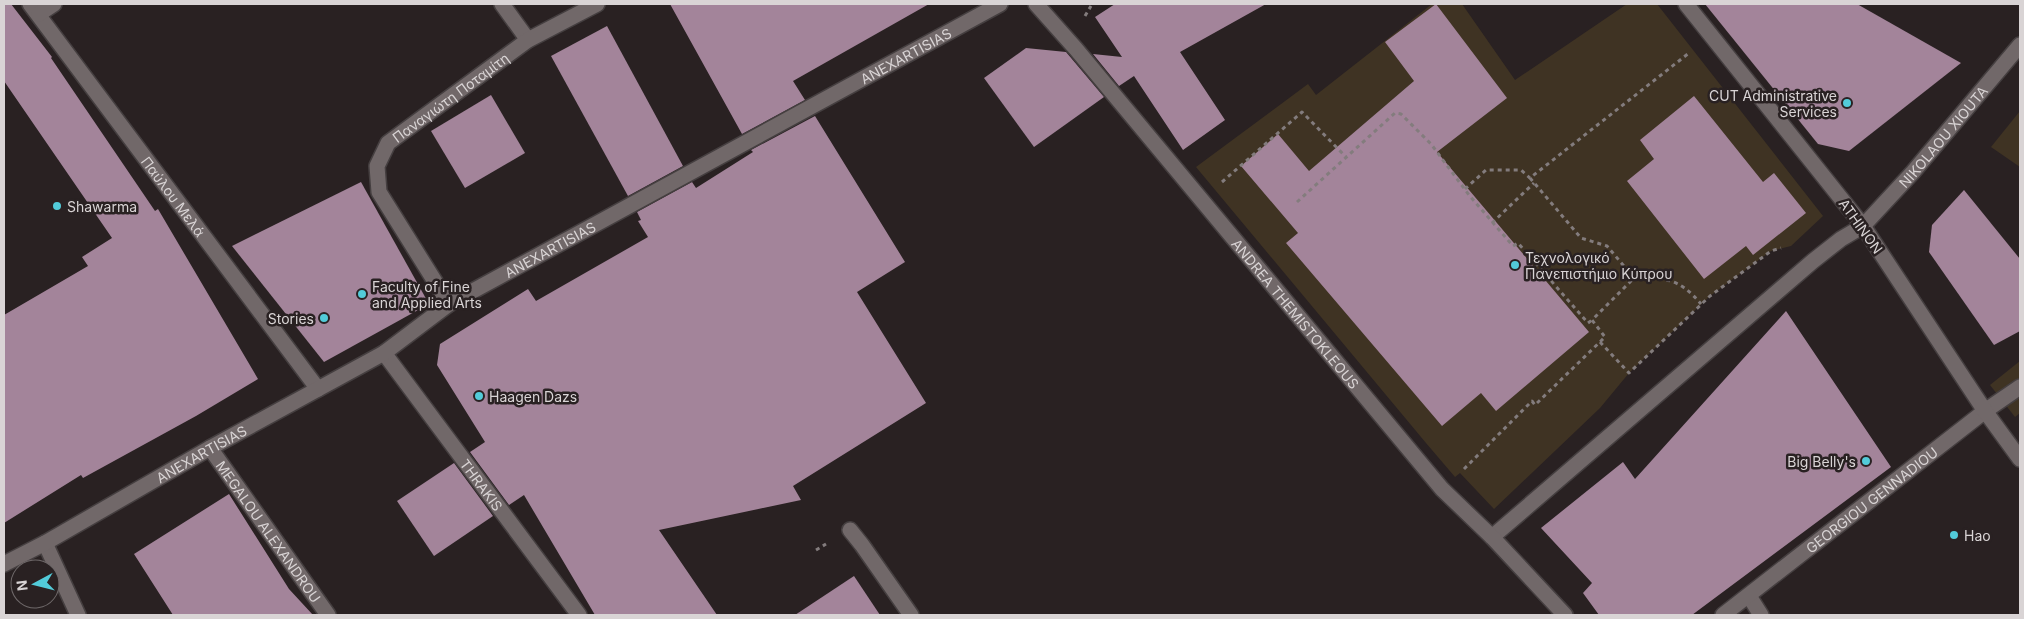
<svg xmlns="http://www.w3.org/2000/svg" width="2024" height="619" viewBox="0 0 2024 619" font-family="Inter,sans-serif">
	<rect width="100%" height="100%" fill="#292122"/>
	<g fill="#3f3323">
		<path d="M1432 4H1462L1515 80 1627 4H1657L1823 216 1791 246 1771 251 1710 296 1629 373 1600 408 1494 509 1460 473 1455 477 1426 443 1196 167 1308 84 1316 95Z"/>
		<path d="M2020 111V167L1991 147Z"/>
		<path d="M2020 361V413L2015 417 1990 385Z"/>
	</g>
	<g fill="#a3849a">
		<path d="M4 4H11L52 57 51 58 155 211 158 209 258 379 196 416 83 478 81 475 4 523V315L88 266 82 257 112 238 4 81Z"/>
		<path d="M670 4H929L793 81 805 100 742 134Z"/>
		<path d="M1115 4H1266L1180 52 1225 120 1183 150 1134 76 1119 86 1093 54 1122 57 1095 17Z"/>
		<path d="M1436 4 1507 98 1437 152 1589 332 1496 411 1481 393 1442 426 1286 243 1298 233 1241 166 1278 134 1309 171 1414 81 1385 42Z"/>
		<path d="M1705 4H1857L1961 63 1849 151 1818 144Z"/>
		<path d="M607 26 683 166 628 196 551 56Z"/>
		<path d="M1026 48 1066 52 1104 97 1034 147 984 78Z"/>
		<path d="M491 95 525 153 465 188 431 131Z"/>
		<path d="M1694 96 1763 182 1774 173 1806 213 1753 255 1746 246 1704 279 1627 181 1654 159 1640 140Z"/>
		<path d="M815 116 905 262 857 292 926 403 793 486 801 500 659 530 717 615H595L524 495 509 505 470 452 485 442 437 365 440 344 528 289 536 301 648 237 638 221 641 220 637 212 692 182 696 188 753 152 751 150Z"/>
		<path d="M361 182 429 304 324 362 232 246Z"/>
		<path d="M1964 190 2020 259V331L1994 345 1929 252 1932 225Z"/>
		<path d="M1786 311 1891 467 1692 615H1599L1583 593 1592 583 1541 528 1623 462 1635 479Z"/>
		<path d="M454 463 493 516 434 556 397 501Z"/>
		<path d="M229 494 289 589 313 615H173L134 554Z"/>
		<path d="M854 576 880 615H795Z"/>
	</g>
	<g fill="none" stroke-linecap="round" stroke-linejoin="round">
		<g stroke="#453f40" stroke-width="18">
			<g id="service">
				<path d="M1492 537 1813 261 1841 239 1863 226"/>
				<path d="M45 543 78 615"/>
			</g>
		</g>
		<g stroke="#453f40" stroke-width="18">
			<g id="pedestrian">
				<path d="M1749 596 1761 615"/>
				<path id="s1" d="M1723 615 1985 411 2020 387"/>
			</g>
		</g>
		<g stroke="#453f40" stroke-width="18">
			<g id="minor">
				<path id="s2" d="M30 4 318 389"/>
				<path d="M502 4 528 40"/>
				<path id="s3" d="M1036 4 1076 49 1442 489 1492 537 1565 615"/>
				<path d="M39 14 54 4"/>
				<path d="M1863 226 1985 411 2020 459"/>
				<path id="s4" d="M449 304 379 192 377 166 388 143 528 40 597 4"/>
				<path id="s5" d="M384 353 579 615"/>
				<path id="s6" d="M210 448 328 615"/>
				<path d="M850 530 862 545 911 615"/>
			</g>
		</g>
		<g stroke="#453f40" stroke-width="18">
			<g id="tertiary">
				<path id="s7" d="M1686 4 1863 226 1913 172 2020 45"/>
				<path id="s8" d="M4 564 45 543 210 448 384 353 449 304 1000 4"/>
			</g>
		</g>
		<g stroke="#837c7d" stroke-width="3" stroke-dasharray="4 4" stroke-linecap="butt">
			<path d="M1085 16 1091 6"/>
			<path d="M1222 182 1302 112 1346 157"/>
			<path d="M1465 189 1486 170H1521L1530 178"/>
			<path d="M1297 202 1395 113 1401 114 1431 144 1469 195 1513 246 1518 243 1588 323 1592 320"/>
			<path d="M1492 223 1534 183"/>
			<path d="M1634 278 1607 246 1581 238 1530 178 1689 53"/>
			<path d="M1600 342 1629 373 1710 296 1771 251 1781 248"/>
			<path d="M1464 469 1532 401 1535 405 1605 337 1592 320 1634 278C1666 278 1679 278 1701 304"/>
			<path d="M816 550 826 544"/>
		</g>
		<use href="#service" stroke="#716869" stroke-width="15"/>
		<use href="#pedestrian" stroke="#716869" stroke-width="15"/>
		<use href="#minor" stroke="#716869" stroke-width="15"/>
		<use href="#tertiary" stroke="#716869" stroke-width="15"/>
	</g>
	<g fill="#52cbd9" stroke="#292122" stroke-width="2">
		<circle cx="1847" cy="103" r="5"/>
		<circle cx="57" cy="206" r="5"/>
		<circle cx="1515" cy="265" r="5"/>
		<circle cx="362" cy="294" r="5"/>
		<circle cx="324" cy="318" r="5"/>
		<circle cx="479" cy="396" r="5"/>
		<circle cx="1866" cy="461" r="5"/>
		<circle cx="1954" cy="535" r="5"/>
	</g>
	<g text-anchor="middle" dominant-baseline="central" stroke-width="5" stroke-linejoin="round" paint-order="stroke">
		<g font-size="14" fill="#d9d4d5" stroke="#292122">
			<text stroke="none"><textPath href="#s8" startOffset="1036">ANEXARTISIAS</textPath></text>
			<text stroke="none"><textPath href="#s4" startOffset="261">Παναγιώτη Ποταμίτη</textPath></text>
			<text stroke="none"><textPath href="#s7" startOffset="404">NIKOLAOU XIOUTA</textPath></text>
			<text stroke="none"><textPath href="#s2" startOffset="240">Παύλου Μελά</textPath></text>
			<text transform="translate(1861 226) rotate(54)">ATHINON</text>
			<text stroke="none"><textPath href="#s8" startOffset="631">ANEXARTISIAS</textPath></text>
			<text stroke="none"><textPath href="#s3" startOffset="404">ANDREA THEMISTOKLEOUS</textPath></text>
			<text stroke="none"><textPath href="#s8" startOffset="226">ANEXARTISIAS</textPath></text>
			<text stroke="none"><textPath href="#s5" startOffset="164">THRAKIS</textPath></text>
			<text stroke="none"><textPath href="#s1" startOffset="188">GEORGIOU GENNADIOU</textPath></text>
			<text stroke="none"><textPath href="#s6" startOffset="102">MEGALOU ALEXANDROU</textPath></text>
		</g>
		<g font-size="14" fill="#d9d4d5" stroke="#292122" text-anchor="start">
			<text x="1837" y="95" text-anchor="end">CUT Administrative<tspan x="1837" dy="16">Services</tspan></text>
			<text x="67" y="206">Shawarma</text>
			<text x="1525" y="257">Τεχνολογικό<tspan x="1525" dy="16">Πανεπιστήμιο Κύπρου</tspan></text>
			<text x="372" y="286">Faculty of Fine<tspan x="372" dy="16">and Applied Arts</tspan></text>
			<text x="314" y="318" text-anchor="end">Stories</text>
			<text x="489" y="396">Haagen Dazs</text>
			<text x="1856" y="461" text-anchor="end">Big Belly's</text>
			<text x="1964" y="535">Hao</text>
		</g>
	</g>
	<rect width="2024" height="619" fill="none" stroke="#d9d4d5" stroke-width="10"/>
	<g transform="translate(35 584) rotate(263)"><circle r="24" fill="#292122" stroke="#6f696a"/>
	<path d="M0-4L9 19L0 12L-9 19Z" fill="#52cbd9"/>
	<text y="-8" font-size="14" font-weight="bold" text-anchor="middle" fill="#d9d4d5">N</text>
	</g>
</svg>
